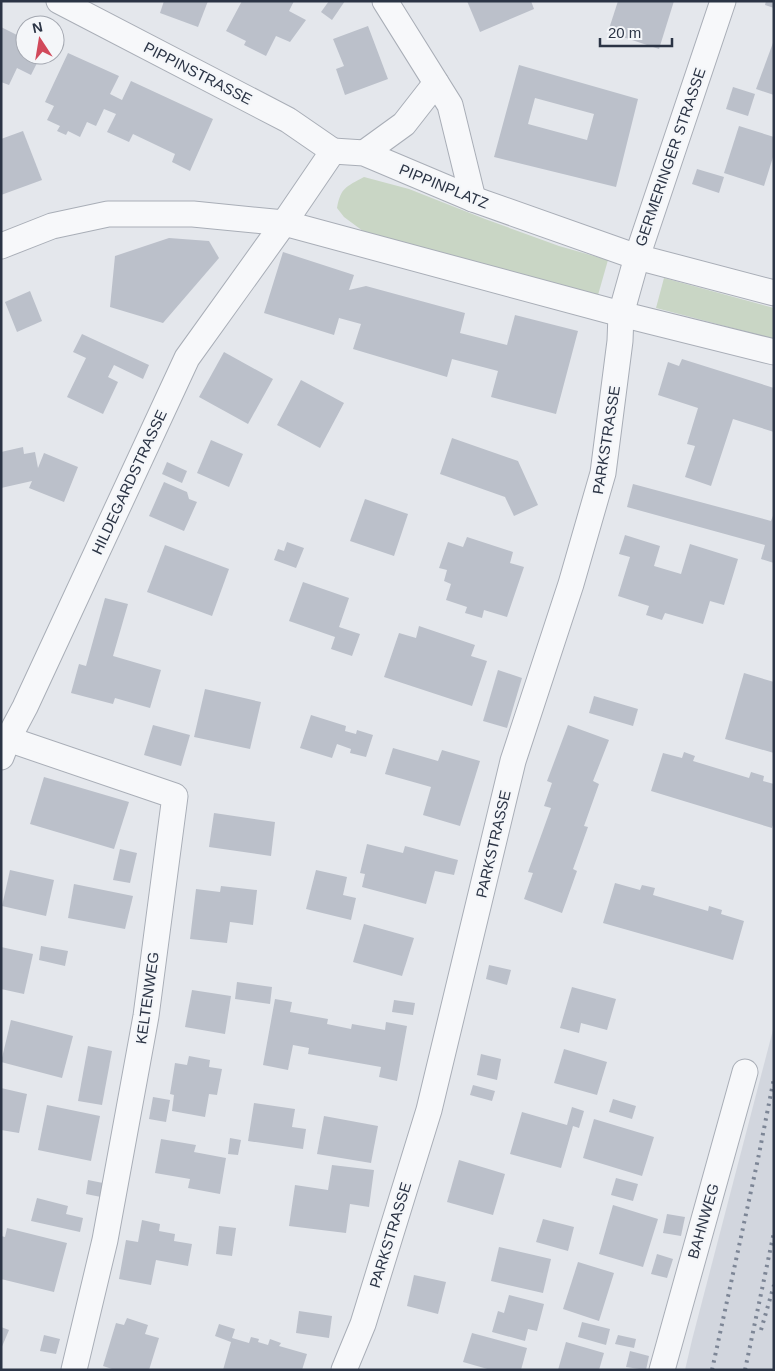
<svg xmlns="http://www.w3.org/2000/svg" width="775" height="1371" viewBox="0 0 775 1371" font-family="Helvetica,sans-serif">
	<rect width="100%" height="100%" fill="#e4e7ec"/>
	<path fill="#d2d6de" d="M774 1026V1370H685L692 1340Z"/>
	<g fill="#c9d6c5">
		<path d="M364 177 409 189 485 219 559 246 608 260 598 295 367 234 344 217 337 208C341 187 346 187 364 177Z"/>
		<path d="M664 278 774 308V339L656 308Z"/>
	</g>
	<g fill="#bbc0ca" fill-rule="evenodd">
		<path d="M164 1H208L198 27 160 13Z"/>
		<path d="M242 1H294L289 11 306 20 290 42 276 36 266 56 244 45 246 41 226 31Z"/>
		<path d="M329 1H345L332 20 321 12Z"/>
		<path d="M467 1H531L534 9 480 32Z"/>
		<path d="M618 1H674L659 49 608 32Z"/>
		<path d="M766 1H774V8L765 5Z"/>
		<path d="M368 26 388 79 345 95 336 69 344 66 333 39Z"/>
		<path d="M1 27 25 39V55H41L31 75 17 68 9 85 1 82Z"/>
		<path d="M774 40V95L756 89Z"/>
		<path d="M68 53 119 76 110 94 122 100 131 81 213 119 190 171 172 162 175 154 133 134 129 142 107 132 116 114 104 109 96 126 87 122 80 137 68 131 66 135 57 131 60 126 47 120 54 106 45 102Z"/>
		<path d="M519 65 638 99 616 187 494 157ZM535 98 594 114 587 140 528 124Z"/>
		<path d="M733 87 755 94 748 116 726 109Z"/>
		<path d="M739 126 774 137V154L764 186 724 173Z"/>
		<path d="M23 131 42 180 1 195V139Z"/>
		<path d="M697 169 724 177 719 193 692 184Z"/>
		<path d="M169 238 209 241 219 258 163 323 110 307 115 256Z"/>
		<path d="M283 252 354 275 349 290 366 286 465 313 460 333 507 345 515 315 578 331 556 414 491 397 498 371 452 359 447 377 353 349 361 324 339 318 334 335 264 313Z"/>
		<path d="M30 291 42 321 17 332 5 302Z"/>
		<path d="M82 334 149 365 143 379 114 365 108 377 118 382 103 414 67 397 86 358 73 352Z"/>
		<path d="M224 352 273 379 248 424 199 397Z"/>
		<path d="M682 359 774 388V432L733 419 711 486 685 477 695 446 687 444 698 408 658 395 668 362 679 366Z"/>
		<path d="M301 380 344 403 320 448 277 425Z"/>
		<path d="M452 438 518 461 538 505 514 516 505 497 440 474Z"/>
		<path d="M211 440 243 454 229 487 197 473Z"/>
		<path d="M23 447 24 454 35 452 38 468 44 453 78 467 64 502 29 488 32 481 1 488V452Z"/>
		<path d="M167 462 187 471 182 483 162 474Z"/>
		<path d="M164 482 187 492 189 499 197 502 184 531 149 516Z"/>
		<path d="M633 484 771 521 774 513V563L761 559 765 545 627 507Z"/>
		<path d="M365 499 408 514 394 556 350 541Z"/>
		<path d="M625 535 660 546 654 566 681 574 690 544 738 559 724 605 710 601 703 624 665 613 662 620 646 615 649 606 618 596 630 557 619 554Z"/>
		<path d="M467 537 513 552 510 563 524 567 507 617 484 610 482 618 465 613 467 607 446 600 451 584 444 581 447 570 439 568 448 542 463 547Z"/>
		<path d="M287 542 304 548 296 568 274 560 278 549 284 551Z"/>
		<path d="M165 545 229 569 212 616 147 592Z"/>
		<path d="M303 582 349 598 339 627 360 634 352 656 331 649 335 637 289 621Z"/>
		<path d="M105 598 128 604 113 656 161 670 150 708 115 698 113 704 71 693 79 664 86 666Z"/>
		<path d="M419 626 475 645 471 656 487 661 472 706 384 677 399 633 416 638Z"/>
		<path d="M498 670 522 678 507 728 483 721Z"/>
		<path d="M744 673 774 682V753L725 739Z"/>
		<path d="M205 689 261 702 250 749 194 737Z"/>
		<path d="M594 696 638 709 633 726 589 713Z"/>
		<path d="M311 715 346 726 345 731 356 734 357 730 373 735 366 757 350 753 351 749 337 744 332 758 300 748Z"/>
		<path d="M153 725 190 735 181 766 144 755Z"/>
		<path d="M568 725 609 740 593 781 599 784 584 826 588 827 573 869 577 871 562 913 524 899 533 873 528 872 551 808 544 806 552 783 547 781Z"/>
		<path d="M393 748 438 761 442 750 480 761 460 826 423 815 431 787 385 774Z"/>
		<path d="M684 752 695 756 693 761 749 778 751 772 764 776 763 781 774 784V822L772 828 651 791 663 753 682 758Z"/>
		<path d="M44 777 129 802 114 849 30 824Z"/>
		<path d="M214 813 275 822 271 856 209 847Z"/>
		<path d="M367 844 403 853 405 846 458 860 454 875 435 871 426 904 362 887 365 874 360 873Z"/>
		<path d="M120 849 137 853 130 883 113 880Z"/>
		<path d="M10 870 54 880 46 916 2 906Z"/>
		<path d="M316 870 347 877 343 895 356 898 351 920 306 909Z"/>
		<path d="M615 883 640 890 642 885 655 888 653 895 708 911 709 906 722 910 721 914 744 921 733 960 603 923Z"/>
		<path d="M74 884 133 896 125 929 68 918Z"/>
		<path d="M221 886 257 890 253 925 230 922 227 943 190 939 196 889 220 892Z"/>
		<path d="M364 924 414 938 402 976 353 962Z"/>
		<path d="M41 946 68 951 65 966 39 960Z"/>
		<path d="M1 947 33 954 24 994 1 989Z"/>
		<path d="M489 965 511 970 507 985 486 979Z"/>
		<path d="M237 982 272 987 270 1004 235 999Z"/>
		<path d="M572 987 616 999 607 1030 581 1023 579 1033 560 1028Z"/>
		<path d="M192 990 231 996 225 1034 185 1027Z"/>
		<path d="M275 999 292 1002 290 1012 328 1019 327 1024 351 1029 352 1024 385 1030 386 1022 407 1026 397 1081 379 1077 381 1067 308 1054 309 1048 293 1045 288 1070 263 1065Z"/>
		<path d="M394 1000 415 1003 413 1015 392 1012Z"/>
		<path d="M11 1020 73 1036 62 1078 1 1062Z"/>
		<path d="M88 1046 112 1051 102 1105 78 1101Z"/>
		<path d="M564 1049 607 1062 597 1095 554 1083Z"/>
		<path d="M481 1054 501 1059 497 1080 477 1075Z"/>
		<path d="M189 1056 210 1060 209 1067 222 1069 217 1095 209 1094 205 1117 172 1111 174 1095 170 1094 175 1063 187 1065Z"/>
		<path d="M473 1085 495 1091 492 1101 470 1095Z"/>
		<path d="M1 1088 27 1094 19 1133 1 1130Z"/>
		<path d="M153 1097 170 1100 166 1122 149 1119Z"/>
		<path d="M613 1099 636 1106 632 1119 609 1112Z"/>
		<path d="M254 1103 295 1109 292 1127 306 1129 303 1149 248 1141Z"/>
		<path d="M47 1105 100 1116 91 1161 38 1150Z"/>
		<path d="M572 1107 584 1111 579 1128 573 1126 561 1168 510 1154 522 1112 567 1125Z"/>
		<path d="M324 1116 378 1126 371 1163 317 1154Z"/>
		<path d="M594 1119 654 1137 642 1176 583 1158Z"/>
		<path d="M230 1138 241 1140 238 1155 228 1154Z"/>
		<path d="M161 1139 196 1145 194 1152 226 1158 220 1194 188 1188 190 1179 155 1173Z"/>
		<path d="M459 1160 505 1174 493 1215 447 1202Z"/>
		<path d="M332 1165 374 1170 369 1207 350 1204 346 1233 289 1226 295 1185 328 1190Z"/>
		<path d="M616 1178 638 1184 633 1201 611 1195Z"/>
		<path d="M88 1180 103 1183 101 1197 86 1194Z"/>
		<path d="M37 1198 68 1206 66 1214 83 1218 80 1232 31 1221Z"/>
		<path d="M613 1205 658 1219 643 1267 599 1254Z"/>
		<path d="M667 1214 685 1217 681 1236 663 1233Z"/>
		<path d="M543 1219 574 1227 568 1251 536 1242Z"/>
		<path d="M142 1220 160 1224 159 1231 175 1234 174 1241 192 1244 188 1266 156 1260 151 1285 119 1279 126 1240 138 1242Z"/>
		<path d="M219 1226 236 1228 232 1256 216 1254Z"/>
		<path d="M7 1228 67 1243 54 1292 1 1279V1236L5 1237Z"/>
		<path d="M499 1247 551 1259 543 1293 491 1281Z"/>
		<path d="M657 1254 673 1259 667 1278 651 1274Z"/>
		<path d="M578 1262 614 1273 599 1321 563 1309Z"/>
		<path d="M414 1275 446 1282 438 1314 407 1306Z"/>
		<path d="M509 1295 544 1304 537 1331 528 1329 525 1341 492 1332 498 1311 504 1313Z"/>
		<path d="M299 1311 332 1316 329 1338 296 1333Z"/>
		<path d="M127 1318 148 1325 145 1334 159 1338 149 1370H115L103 1366 116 1323 124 1325Z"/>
		<path d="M582 1322 610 1329 606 1345 578 1337Z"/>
		<path d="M219 1324 235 1329 232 1338 249 1343 251 1337 259 1339 258 1342 268 1345 270 1339 281 1343 279 1346 307 1354 302 1370H223L231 1342 215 1336Z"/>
		<path d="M1 1327 9 1330 1 1349Z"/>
		<path d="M472 1333 527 1348 521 1370H491L463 1362Z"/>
		<path d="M44 1335 60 1339 56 1354 40 1351Z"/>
		<path d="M618 1335 636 1339 634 1348 615 1344Z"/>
		<path d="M566 1342 604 1353 599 1370H558Z"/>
		<path d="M630 1351 649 1356 646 1370 626 1367Z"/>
	</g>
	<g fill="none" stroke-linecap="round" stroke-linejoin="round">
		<g stroke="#a9aeb7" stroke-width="27">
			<g id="minor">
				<path d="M59 1 288 120 333 151"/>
				<path d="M385 1 450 105 473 199"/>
				<path d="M333 151 364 153 473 199 637 257 774 293"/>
				<path d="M364 153 404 124 436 83"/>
				<path d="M1 246 52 226 108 214H193L284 223 621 314 774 352"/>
				<path d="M8 739 175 796 146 1016 105 1240 74 1370"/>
				<path d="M1 757 8 739 25 707 187 358 284 223 333 151"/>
				<path d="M344 1370 363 1324 429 1110 513 761 571 584 603 473 620 341 621 314 637 257 723 1"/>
				<path d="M662 1370 745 1072"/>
			</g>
		</g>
		<use href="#minor" stroke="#f7f8fa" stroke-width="25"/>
		<g stroke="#7d8696" stroke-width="4" stroke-dasharray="2.5 5" stroke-linecap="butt">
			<path d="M761 1330 774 1285"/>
			<path d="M712 1370 758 1159 774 1078"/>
			<path d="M745 1370 774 1232"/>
		</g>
	</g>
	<g text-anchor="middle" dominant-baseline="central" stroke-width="4" stroke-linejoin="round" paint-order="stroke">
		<g font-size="15" fill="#2b3445" stroke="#f4f6f9">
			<text transform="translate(198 73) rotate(27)">PIPPINSTRASSE</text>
			<text transform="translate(670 157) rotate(-71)">GERMERINGER STRASSE</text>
			<text transform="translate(444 186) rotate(22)">PIPPINPLATZ</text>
			<text transform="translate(606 440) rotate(-81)">PARKSTRASSE</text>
			<text transform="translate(129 482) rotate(-65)">HILDEGARDSTRASSE</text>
			<text transform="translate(493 844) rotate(-77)">PARKSTRASSE</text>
			<text transform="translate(147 998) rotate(-82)">KELTENWEG</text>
			<text transform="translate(703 1221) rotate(-74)">BAHNWEG</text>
			<text transform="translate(390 1235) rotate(-73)">PARKSTRASSE</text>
		</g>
	</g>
	<rect width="775" height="1371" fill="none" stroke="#2b3445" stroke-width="5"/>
	<g transform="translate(40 40) rotate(348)"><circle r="24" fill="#f4f6f9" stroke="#a4a8b1"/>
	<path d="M0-4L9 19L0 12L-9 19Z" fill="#d1495b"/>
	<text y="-8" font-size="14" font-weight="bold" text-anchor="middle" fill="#2b3445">N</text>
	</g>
	<path d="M600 38v8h72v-8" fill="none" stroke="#2b3445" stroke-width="2.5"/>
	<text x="608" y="38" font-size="15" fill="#2b3445" stroke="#f4f6f9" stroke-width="4" paint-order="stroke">20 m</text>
</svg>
